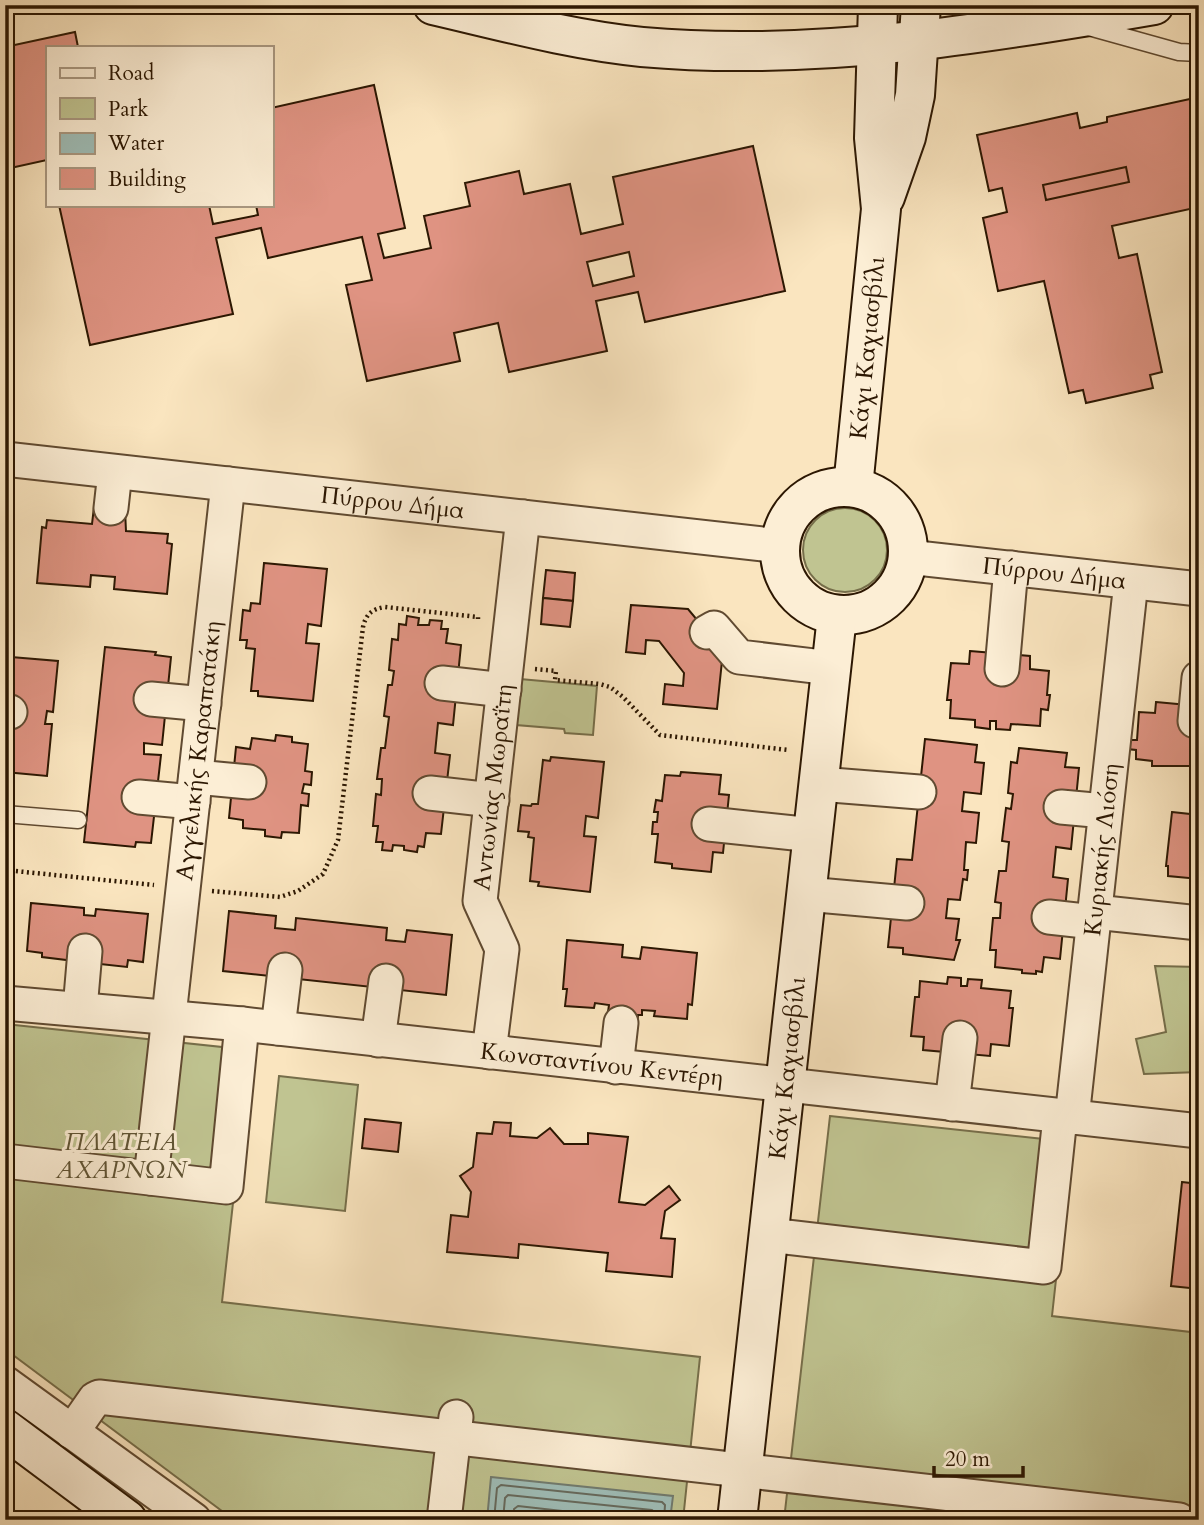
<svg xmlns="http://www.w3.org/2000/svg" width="1204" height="1525" viewBox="0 0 1204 1525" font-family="Cardo,serif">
	<rect width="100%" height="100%" fill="#fae5bf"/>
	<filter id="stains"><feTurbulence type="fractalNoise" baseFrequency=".00286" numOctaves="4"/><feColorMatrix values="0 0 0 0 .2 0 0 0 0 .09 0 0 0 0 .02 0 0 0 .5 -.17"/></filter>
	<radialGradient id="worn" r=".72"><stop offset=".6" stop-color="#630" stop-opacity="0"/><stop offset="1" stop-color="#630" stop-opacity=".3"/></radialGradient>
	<g fill="#c0c491" stroke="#766e4a" stroke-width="2">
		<circle cx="845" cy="550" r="42"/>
		<path d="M520 679 597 686 593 735 565 733 564 729 516 725Z"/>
		<path d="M1155 966 1199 967V1072L1144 1074 1136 1039 1166 1032Z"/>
		<path d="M5 1024 250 1050 222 1302 700 1357 683 1520H234L5 1349Z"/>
		<path d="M279 1076 358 1085 345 1211 266 1202Z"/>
		<path d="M830 1116 1071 1142 1052 1316 1199 1333V1520H784Z"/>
	</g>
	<path fill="#9fbeb8" stroke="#717b6f" stroke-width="2" d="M491 1477 673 1496 670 1520H487Z"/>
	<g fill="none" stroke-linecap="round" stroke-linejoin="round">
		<g stroke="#666a5d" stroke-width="2">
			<path d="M494 1520 497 1488 501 1485 662 1502 665 1505 664 1520"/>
			<path d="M503 1520 505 1498 508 1495 652 1510 655 1513V1520"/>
			<path d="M513 1520 514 1509 518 1506 642 1520"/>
		</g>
	</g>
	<g fill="#df9382" stroke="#2c1702" stroke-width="2" fill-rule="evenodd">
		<path d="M75 32 78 47H47V160L6 169 5 47Z"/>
		<path d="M374 85 405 228 378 234 384 258 431 248 424 216 470 206 465 183 519 171 524 194 570 184 581 234 623 224 613 177 753 146 785 291 645 322 638 292 596 301 607 351 509 372 498 323 454 333 460 361 367 381 346 285 372 280 362 237 268 258 261 228 216 238 233 314 90 345 59 205H209L213 224 258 215 256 205H271V108ZM629 252 634 276 593 286 587 262Z"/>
		<path d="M1199 97V207L1112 226 1119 258 1137 254 1162 372 1150 375 1153 388 1086 403 1083 390 1069 393 1044 281 998 291 983 218 1007 212 1002 188 989 191 977 135 1077 113 1080 128 1107 122V117Z"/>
		<path d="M1126 167 1129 182 1046 200 1043 185Z"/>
		<path d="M94 507 125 510 126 531 168 534 167 543 172 544 167 594 114 589 115 577 91 575 90 587 37 583 42 527 46 528 47 520 92 524Z"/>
		<path d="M264 563 327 569 321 626 308 624 306 643 319 644 313 701 258 696V691H251L255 649 246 648 247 640H240L243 610 250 611 251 603 260 604Z"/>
		<path d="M546 570 575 573 573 601 543 598Z"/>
		<path d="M543 598 573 601 570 627 541 624Z"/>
		<path d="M631 605 688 609 723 651 717 709 663 704 665 684 683 686 684 673 659 641 646 640 645 654 626 652Z"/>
		<path d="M407 616 419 618 418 625H429L430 620 442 621 441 629H448L446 643 461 645 453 725 438 723 435 753 450 755 441 834 426 833 424 847 418 846 417 852 404 850V846L393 845 392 851 382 850 383 842H376L378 826H373L376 794 381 795 382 779H377L381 748H385L389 717 384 716 388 685H392L394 671 389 670 392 639 398 640 399 624 406 625Z"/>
		<path d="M105 647 156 652 155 655 171 657 162 745 144 743V754L161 755 151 843 136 842 135 847 84 842Z"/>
		<path d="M970 651 1030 656V669L1049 671 1047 695H1050L1048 710 1041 709 1040 726 1011 724 1010 730 996 729V721H990V729L975 727V720L950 718 951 700H947L951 663 969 664Z"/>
		<path d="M11 657 58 661 53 712 47 711 45 724H52L47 776 5 772V670H10Z"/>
		<path d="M1156 702 1188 705 1199 721V773L1195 772 1196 766H1152V761L1136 759V750L1127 749 1128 740H1137L1139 712 1155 713Z"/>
		<path d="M276 735 292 737V742L308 744 305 771 312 772 311 785 304 784 302 793 309 794 308 806 301 805 299 833 282 832 281 838 265 836V830L243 828V820L229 818 236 747 250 749 252 738 275 741Z"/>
		<path d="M925 739 977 745 975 762 984 763 981 794 964 792 962 811 979 813 976 843 966 842 964 870H968L967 880 963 879 960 900 948 899 946 918 959 919 956 940H960L954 960 903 954V948L888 947 897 859 912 860Z"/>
		<path d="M1019 748 1067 753 1065 767 1079 768 1071 849 1056 847 1053 877 1068 879 1060 959 1044 957 1042 972 1036 971V974L1022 973V970L995 967 996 950H990L993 918H1000L1001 903 995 902 999 871H1006L1009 842 1002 841 1006 808 1011 809 1013 794 1008 793 1011 762 1017 763Z"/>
		<path d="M551 757 604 762 598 818 586 816 584 836 596 837 590 892 538 886 539 882 530 881 534 838 528 837 529 832 518 831 521 805 531 806 532 804H538L543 760 550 761Z"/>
		<path d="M681 772 721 775 719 794 729 795 723 853 713 852 711 872 672 868V864L655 862 658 834H652L653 822H657L658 812H654L656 800 662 801 665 775 680 776Z"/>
		<path d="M1172 812 1199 815V879L1168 876V866H1166Z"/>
		<path d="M31 903 84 908V915L95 916 96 909 148 914 143 962 128 960 127 967 91 963 42 957V953L27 951Z"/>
		<path d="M229 911 276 916 275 928 295 930 296 918 387 928 386 940 405 942 407 930 452 935 446 995 223 971Z"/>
		<path d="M567 940 623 945 622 957 640 959 642 947 697 953 692 1005 688 1004 687 1019 654 1016 655 1011 642 1010V1015H638L637 1025 608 1012 609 1005 595 1003 594 1008 565 1006 567 989H563Z"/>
		<path d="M948 977 961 978V986H967L968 979 982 980 981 988 1011 991 1009 1008H1013L1009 1046 991 1044 990 1056 923 1050 924 1037 911 1036 915 997H919L920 981 947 984Z"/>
		<path d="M365 1119 401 1123 398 1152 362 1148Z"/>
		<path d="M494 1122 511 1123 510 1136 537 1138 550 1128 564 1144H588V1133L628 1137 619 1202 645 1205 669 1186 680 1200 665 1211 661 1238 675 1239 672 1277 606 1271 608 1253 519 1244 518 1258 447 1252 451 1215 468 1217 471 1192 460 1176 473 1167 477 1133 492 1134Z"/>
		<path d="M1182 1182 1199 1184V1289L1171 1286Z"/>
	</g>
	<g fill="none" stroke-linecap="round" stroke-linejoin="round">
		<g stroke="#604a31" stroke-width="19">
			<g id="lane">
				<path d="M1089 27 1179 52 1199 53"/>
				<path d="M5 814 78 820"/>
			</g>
		</g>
		<g stroke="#604a31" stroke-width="37">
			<g id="street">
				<path id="s1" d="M5 459 780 546"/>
				<path d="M111 508 115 472"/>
				<path id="s2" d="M908 557 1199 589"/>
				<path d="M707 632 714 628 739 657 831 668"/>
				<path d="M1002 669 1011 568"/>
				<path d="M442 683 504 690"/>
				<path d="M151 699 204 704"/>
				<path d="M5 711 10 712"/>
				<path d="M1195 721 1199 678"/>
				<path d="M196 777 249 782"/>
				<path d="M819 784 919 792"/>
				<path d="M430 793 492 800"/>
				<path d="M139 797 193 802"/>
				<path d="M1061 807 1105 811"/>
				<path d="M709 824 813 835"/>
				<path d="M806 894 907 903"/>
				<path d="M1095 912 1199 923"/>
				<path d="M1049 917 1094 922"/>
				<path id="s3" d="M5 1003 242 1024 1199 1131"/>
				<path d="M80 1009 85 951"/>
				<path d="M278 1028 285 970"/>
				<path d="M378 1040 386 981"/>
				<path id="s4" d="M489 1052 502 949 480 901 523 517"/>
				<path d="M616 1067 621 1023"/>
				<path d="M952 1104 960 1038"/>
				<path id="s5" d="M1072 1118 1131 582"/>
				<path d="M5 1161 226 1187 242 1024"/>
				<path id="s6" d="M151 1178 228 484"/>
				<path d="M769 1235 1044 1267 1060 1117"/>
				<path d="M5 1383 194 1520"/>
				<path d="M72 1432 95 1399 99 1397 1179 1520"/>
				<path d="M444 1520 456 1417"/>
			</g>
		</g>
		<g stroke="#2c1702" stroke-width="42">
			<g id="secondary">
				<path d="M433 5C502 21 571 40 642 47 813 62 986 34 1154 5"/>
				<path d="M885 197 906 137 915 95 921 5"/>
				<path id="s7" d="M853 487 881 209 874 138 878 5"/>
				<circle cx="844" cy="551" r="64"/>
				<path d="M5 1429 127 1520"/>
				<path id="s8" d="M737 1520 837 616"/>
			</g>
		</g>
		<g stroke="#2c1702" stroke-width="4.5" stroke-dasharray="2 3.5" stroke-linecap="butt">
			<path d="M535 669 556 671 555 680 600 684 610 687 623 697 660 735 788 750"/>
			<path d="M5 870 154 885"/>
			<path d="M212 891 280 897 298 891 323 874 338 840 363 627C366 614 372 609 385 607L478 617V619"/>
		</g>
		<use href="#lane" stroke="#fceed5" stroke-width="16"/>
		<use href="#street" stroke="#fceed5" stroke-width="33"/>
		<use href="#secondary" stroke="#fceed5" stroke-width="38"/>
	</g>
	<g text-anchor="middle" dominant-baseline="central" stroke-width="6" stroke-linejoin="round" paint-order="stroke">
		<g font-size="24" fill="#2c1702" stroke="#fceed5">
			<text stroke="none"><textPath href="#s7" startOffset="140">Κάχι Καχιασβίλι</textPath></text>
			<text stroke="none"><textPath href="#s1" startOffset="390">Πύρρου Δήμα</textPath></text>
			<text stroke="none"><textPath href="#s2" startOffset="147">Πύρρου Δήμα</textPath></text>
			<text stroke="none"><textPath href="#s6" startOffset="430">Αγγελικής Καραπατάκη</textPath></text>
			<text stroke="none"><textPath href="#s4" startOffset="271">Αντωνίας Μωραΐτη</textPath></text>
			<text stroke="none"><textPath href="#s5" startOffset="270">Κυριακής Λιόση</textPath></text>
			<text stroke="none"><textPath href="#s3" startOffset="600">Κωνσταντίνου Κεντέρη</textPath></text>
			<text stroke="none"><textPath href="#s8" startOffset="455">Κάχι Καχιασβίλι</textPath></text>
		</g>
		<g font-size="24" font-style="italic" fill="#605434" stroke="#fceed5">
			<text x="121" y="1142">ΠΛΑΤΕΙΑ<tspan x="121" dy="28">ΑΧΑΡΝΩΝ</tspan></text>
		</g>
	</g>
	<rect width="1204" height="1525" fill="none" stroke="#fae5bf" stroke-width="28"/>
	<rect x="7" y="7" width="1190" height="1511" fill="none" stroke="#2c1702" stroke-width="3.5"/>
	<rect x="14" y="14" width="1176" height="1497" fill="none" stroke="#2c1702" stroke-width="2"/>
	<rect x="46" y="46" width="228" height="161" fill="#fceed5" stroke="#a99881" stroke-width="2"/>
	<rect x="60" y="68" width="35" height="10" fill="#fceed5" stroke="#a99881" stroke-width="2"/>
	<text x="108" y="80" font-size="21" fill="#2c1702">Road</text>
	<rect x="60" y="98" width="35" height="21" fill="#c0c491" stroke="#a99881" stroke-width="2"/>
	<text x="108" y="116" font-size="21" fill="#2c1702">Park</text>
	<rect x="60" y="133" width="35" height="21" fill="#9fbeb8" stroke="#a99881" stroke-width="2"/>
	<text x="108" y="150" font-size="21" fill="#2c1702">Water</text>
	<rect x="60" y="168" width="35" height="21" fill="#df9382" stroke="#a99881" stroke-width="2"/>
	<text x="108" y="186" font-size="21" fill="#2c1702">Building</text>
	<path d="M934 1466v10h89v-10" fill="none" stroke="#2c1702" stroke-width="3.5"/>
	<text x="945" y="1466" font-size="21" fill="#2c1702" stroke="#fceed5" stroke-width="5" paint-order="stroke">20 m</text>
	<rect width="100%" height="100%" filter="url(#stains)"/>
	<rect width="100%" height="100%" fill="url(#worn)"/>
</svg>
